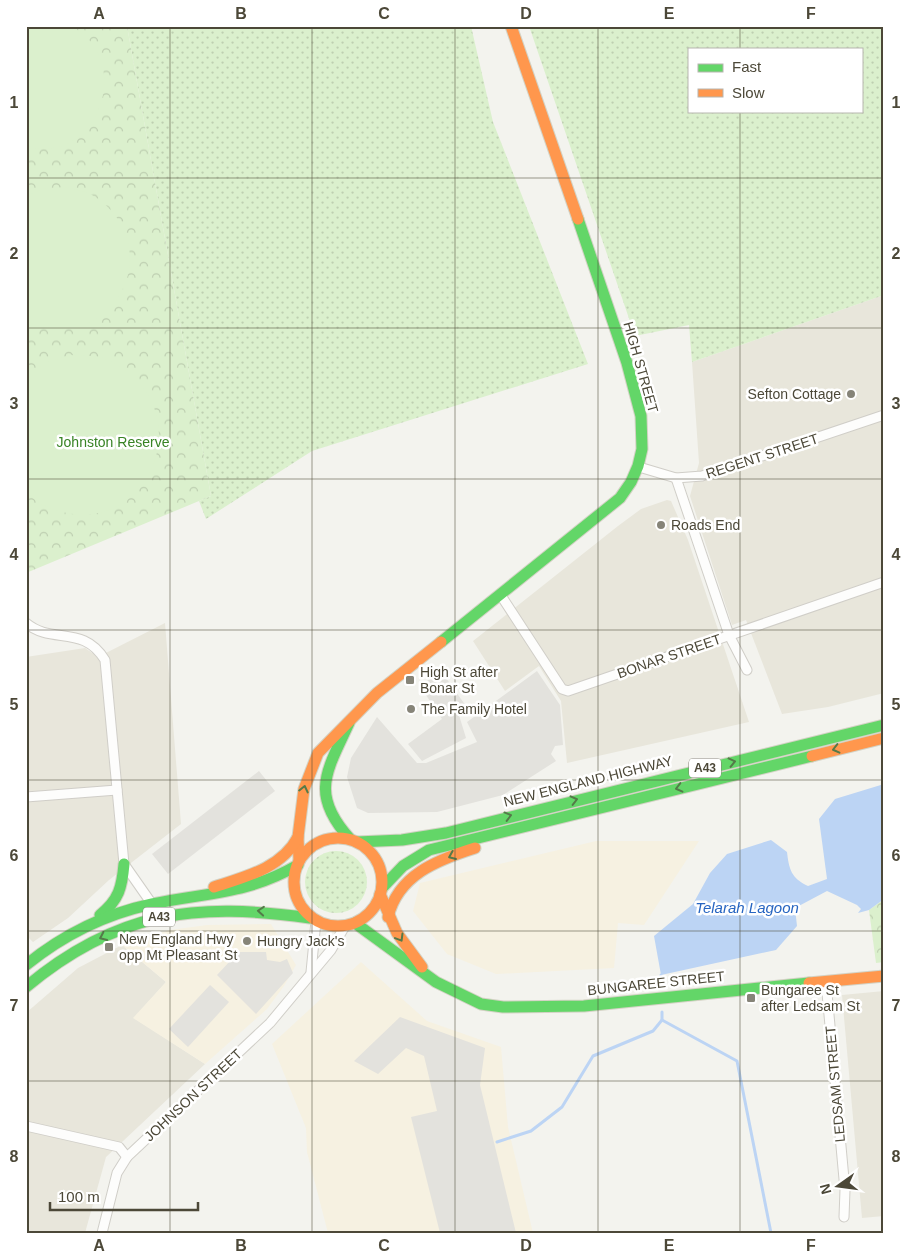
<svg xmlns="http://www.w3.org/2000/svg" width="910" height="1259" viewBox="0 0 910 1259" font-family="Helvetica,sans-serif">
	<defs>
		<pattern id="grass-dots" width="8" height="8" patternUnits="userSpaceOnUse" patternTransform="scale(1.25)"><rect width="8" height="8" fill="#dbf0cd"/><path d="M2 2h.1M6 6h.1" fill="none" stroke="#becfb1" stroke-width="1.8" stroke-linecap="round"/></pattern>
		<pattern id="park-crowns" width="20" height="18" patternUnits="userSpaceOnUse" patternTransform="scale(1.25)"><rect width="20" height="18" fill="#dbf0cd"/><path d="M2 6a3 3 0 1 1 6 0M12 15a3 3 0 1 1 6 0" fill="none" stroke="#becfb1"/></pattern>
	</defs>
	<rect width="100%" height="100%" fill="#f3f3ee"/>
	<g fill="#e8e6db">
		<path d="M884 295V693L828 707 782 714 746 620 732 625 690 496 699 463 692 362Z"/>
		<path d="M667 500 671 501 688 540 749 722 567 763 561 701 539 666 505 691 473 641 618 526 641 509Z"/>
		<path d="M165 623 181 824 109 880 68 918 33 942 26 935V657L85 648 98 657Z"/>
		<path d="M122 945 166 982 134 1018 205 1064 106 1157 85 1233H26V1013L78 968Z"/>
		<path d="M884 991V1216L862 1218 842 995Z"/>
	</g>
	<g fill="#f6f1e1">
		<path d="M596 841H699L644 925 618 923 614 968 496 974 447 954 413 911 420 883Z"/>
		<path d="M271 924 296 965 284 986 267 1009 205 1064 133 1018 166 982 122 945 170 930 207 925Z"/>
		<path d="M361 962 427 1021 501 1047 508 1127 533 1233H328L307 1152 306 1128 272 1044Z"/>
	</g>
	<g fill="url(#grass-dots)" fill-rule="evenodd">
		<path d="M127 26H471L493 122 588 364 312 451 206 519 199 501 211 496Z"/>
		<path d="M529 26H884V295L692 362 689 325 635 336ZM689 49H861V111H689Z"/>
		<circle cx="336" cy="882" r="31"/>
	</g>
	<g fill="url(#park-crowns)">
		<path d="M26 26H127L211 496 26 573Z"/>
		<path d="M884 899V962L876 963 869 910Z"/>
	</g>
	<g fill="#dbf0cd">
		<path d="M26 26H70C118 48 113 117 71 142 57 150 41 149 26 148Z"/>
		<path d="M66 187C74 189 84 191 92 195 172 244 114 359 26 321V196L42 189Z"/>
		<path d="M71 355C80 356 90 355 98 357 110 359 122 367 131 375 189 424 150 523 73 514 55 512 39 505 26 492V377L45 363Z"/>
	</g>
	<g fill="#e3e2dd">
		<path d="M441 671 466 706 458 712 466 738 422 761 408 744 442 719 420 686Z"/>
		<path d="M537 671 560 705 563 745 555 746 551 754 556 761 503 795 437 812 368 813 357 808 347 777 351 758 377 717 417 763H426L477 742 467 722Z"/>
		<path d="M259 771 275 791 168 874 152 854Z"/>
		<path d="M230 952H266L267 960 280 962 287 959 293 973 256 1014 217 975 231 960Z"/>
		<path d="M210 985 229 1002 188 1047 169 1029Z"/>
		<path d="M400 1017 485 1048 480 1085 516 1233H440L411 1117 437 1111 424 1056 406 1048 378 1074 354 1061Z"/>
	</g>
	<path fill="#bcd4f4" d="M884 784V899L869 910 858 913 861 909 857 905 827 891 795 908 797 926 776 950 661 975 654 936 693 904 710 873 727 854 771 840 787 852C789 869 791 878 808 886L827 879 819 819 835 799Z"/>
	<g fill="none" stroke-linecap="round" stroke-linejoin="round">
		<g stroke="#bcd4f4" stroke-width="3">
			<path d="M661 983V975"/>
			<path d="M662 1020 737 1061 771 1233"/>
			<path d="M497 1142 531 1131 562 1107 593 1056 653 1031 662 1020V1012"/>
		</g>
		<g stroke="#d0cec8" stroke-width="11">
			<g id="street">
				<path d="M639 467 676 478 702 476 884 415"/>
				<path d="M676 478 729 635 747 670"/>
				<path d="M500 594 562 689 568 691 884 582"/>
				<path d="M26 623C52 645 83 624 105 660L124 864 152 904"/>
				<path d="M26 797 117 790"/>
				<path d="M311 972 316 921"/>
				<path d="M826 982 845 1190 844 1217"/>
				<path d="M26 1126 119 1147 127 1157"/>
				<path d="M102 1233 117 1173 127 1157 270 1023 331 950 345 926"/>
			</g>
		</g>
		<g stroke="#d3d2c4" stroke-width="13">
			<g id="fast">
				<path d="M441 642 620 498 631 482 638 466 642 449 641 416 627 363 578 219"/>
				<path d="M349 723C327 771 309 794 350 839"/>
				<path d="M357 842 402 840 446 833 884 725"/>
				<path d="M382 888 403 866 429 850 812 756"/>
				<path d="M100 915C119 900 122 887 124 864"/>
				<path d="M355 923 436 982 481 1004 503 1007 584 1006 809 983"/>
				<path d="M26 965C63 935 105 914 152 904 208 892 245 895 298 865"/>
				<path d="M26 987C117 911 195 902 310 918"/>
			</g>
		</g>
		<g stroke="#d3d2c4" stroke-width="13">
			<g id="slow">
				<path d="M511 26 578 219"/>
				<path d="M812 756 884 738"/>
				<circle cx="338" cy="882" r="44"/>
				<path d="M299 860 298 837 304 789 318 753 377 693 441 642"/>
				<path d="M214 887C245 877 282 868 298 837"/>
				<path d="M380 894 397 933 422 967"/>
				<path d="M388 917C398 875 437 860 475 848"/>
				<path d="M809 983 884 976"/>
			</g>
		</g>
		<use href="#street" stroke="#fdfdfc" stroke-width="9"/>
		<use href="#fast" stroke="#63d668" stroke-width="11"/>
		<use href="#slow" stroke="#ff974d" stroke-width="11"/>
	</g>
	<defs><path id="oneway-chevron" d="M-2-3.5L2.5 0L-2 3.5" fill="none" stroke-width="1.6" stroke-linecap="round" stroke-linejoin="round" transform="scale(1.25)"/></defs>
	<g stroke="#547a49">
		<use href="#oneway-chevron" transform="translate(836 749) rotate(166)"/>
		<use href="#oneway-chevron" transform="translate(732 762) rotate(-13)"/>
		<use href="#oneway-chevron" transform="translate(679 788) rotate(166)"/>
		<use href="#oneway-chevron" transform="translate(304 789) rotate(-77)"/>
		<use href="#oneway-chevron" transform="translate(574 800) rotate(-14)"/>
		<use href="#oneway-chevron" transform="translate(508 816) rotate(-15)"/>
		<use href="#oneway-chevron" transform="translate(452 856) rotate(157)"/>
		<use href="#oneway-chevron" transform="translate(261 911) rotate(-175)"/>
		<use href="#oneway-chevron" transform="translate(103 937) rotate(155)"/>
		<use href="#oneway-chevron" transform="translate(400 938) rotate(59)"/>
	</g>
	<path fill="none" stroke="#4c4838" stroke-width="1" stroke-opacity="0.55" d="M170 26V1233M312 26V1233M455 26V1233M598 26V1233M740 26V49M740 111V1233M26 178H884M26 328H884M26 479H884M26 630H884M26 780H884M26 931H884M26 1081H884"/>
	<g fill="#868478" stroke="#fff" stroke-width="2">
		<circle cx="851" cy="394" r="5"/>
		<circle cx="661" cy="525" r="5"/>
		<rect x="405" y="675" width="10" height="10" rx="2.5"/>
		<circle cx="411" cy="709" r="5"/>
		<circle cx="247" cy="941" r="5"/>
		<rect x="104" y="942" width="10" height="10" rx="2.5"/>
		<rect x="746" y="993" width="10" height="10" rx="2.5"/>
	</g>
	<g text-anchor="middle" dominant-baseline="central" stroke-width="5" stroke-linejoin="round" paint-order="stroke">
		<g fill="#fff" stroke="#827f74" stroke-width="1">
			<rect x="689" y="758.5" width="32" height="19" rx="4"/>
			<rect x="143" y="907.5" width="32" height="19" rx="4"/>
		</g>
		<g font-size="12" font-weight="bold" fill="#4c4838">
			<text x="705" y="768">A43</text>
			<text x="159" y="917">A43</text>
		</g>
		<g font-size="14" fill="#4c4838" stroke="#fff">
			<text transform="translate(641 367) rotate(74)">HIGH STREET</text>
			<text transform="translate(762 456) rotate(-18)">REGENT STREET</text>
			<text transform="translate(669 656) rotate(-19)">BONAR STREET</text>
			<text transform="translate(588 781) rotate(-14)">NEW ENGLAND HIGHWAY</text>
			<text transform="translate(656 983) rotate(-6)">BUNGAREE STREET</text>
			<text transform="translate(835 1084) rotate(-95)">LEDSAM STREET</text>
			<text transform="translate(193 1095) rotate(-43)">JOHNSON STREET</text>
		</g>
		<g font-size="14" fill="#4c4838" stroke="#fff" text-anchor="start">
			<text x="841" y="394" text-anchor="end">Sefton Cottage</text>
			<text x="671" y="525">Roads End</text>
			<text x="420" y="672">High St after<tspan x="420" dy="16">Bonar St</tspan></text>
			<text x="421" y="709">The Family Hotel</text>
			<text x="119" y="939">New England Hwy<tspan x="119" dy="16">opp Mt Pleasant St</tspan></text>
			<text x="257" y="941">Hungry Jack's</text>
			<text x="761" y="990">Bungaree St<tspan x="761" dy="16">after Ledsam St</tspan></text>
		</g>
		<g font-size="14" fill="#388325" stroke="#fff">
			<text x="113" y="442">Johnston Reserve</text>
		</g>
		<g font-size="15" font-style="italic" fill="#2765c1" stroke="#fff">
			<text x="747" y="907">Telarah Lagoon</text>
		</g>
	</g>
	<rect width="910" height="1259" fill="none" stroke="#ffffff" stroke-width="55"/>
	<rect x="688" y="48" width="175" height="65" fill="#ffffff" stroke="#b7b6af"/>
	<rect x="698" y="64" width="25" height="8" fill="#63d668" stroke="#b7b6af"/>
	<text x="732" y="72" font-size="15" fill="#4c4838">Fast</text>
	<rect x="698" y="89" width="25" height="8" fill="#ff974d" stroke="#b7b6af"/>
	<text x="732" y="98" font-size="15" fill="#4c4838">Slow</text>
	<g transform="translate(838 1186) rotate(256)" stroke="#ffffff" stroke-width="4" paint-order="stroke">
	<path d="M0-4L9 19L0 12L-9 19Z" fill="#4c4838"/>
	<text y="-8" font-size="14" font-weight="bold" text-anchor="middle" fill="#4c4838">N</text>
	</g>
	<path d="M50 1202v8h148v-8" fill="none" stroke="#4c4838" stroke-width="2.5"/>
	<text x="58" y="1202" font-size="15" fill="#4c4838" stroke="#ffffff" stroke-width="4" paint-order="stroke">100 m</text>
	<rect x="28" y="28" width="854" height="1204" fill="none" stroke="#4c4838" stroke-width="2"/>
	<g font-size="16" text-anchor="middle" font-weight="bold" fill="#4c4838">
		<text x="99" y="19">A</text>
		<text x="241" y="19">B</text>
		<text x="384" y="19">C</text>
		<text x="526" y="19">D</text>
		<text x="669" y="19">E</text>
		<text x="811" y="19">F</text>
		<text x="14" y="108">1</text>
		<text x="896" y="108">1</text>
		<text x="14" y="259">2</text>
		<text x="896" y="259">2</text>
		<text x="14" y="409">3</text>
		<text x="896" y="409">3</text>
		<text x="14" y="560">4</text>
		<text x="896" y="560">4</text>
		<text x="14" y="710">5</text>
		<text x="896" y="710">5</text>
		<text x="14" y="861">6</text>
		<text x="896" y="861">6</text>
		<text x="14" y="1011">7</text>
		<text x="896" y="1011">7</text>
		<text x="14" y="1162">8</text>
		<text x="896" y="1162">8</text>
		<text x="99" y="1251">A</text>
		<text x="241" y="1251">B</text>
		<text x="384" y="1251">C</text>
		<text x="526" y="1251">D</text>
		<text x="669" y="1251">E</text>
		<text x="811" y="1251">F</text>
	</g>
</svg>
